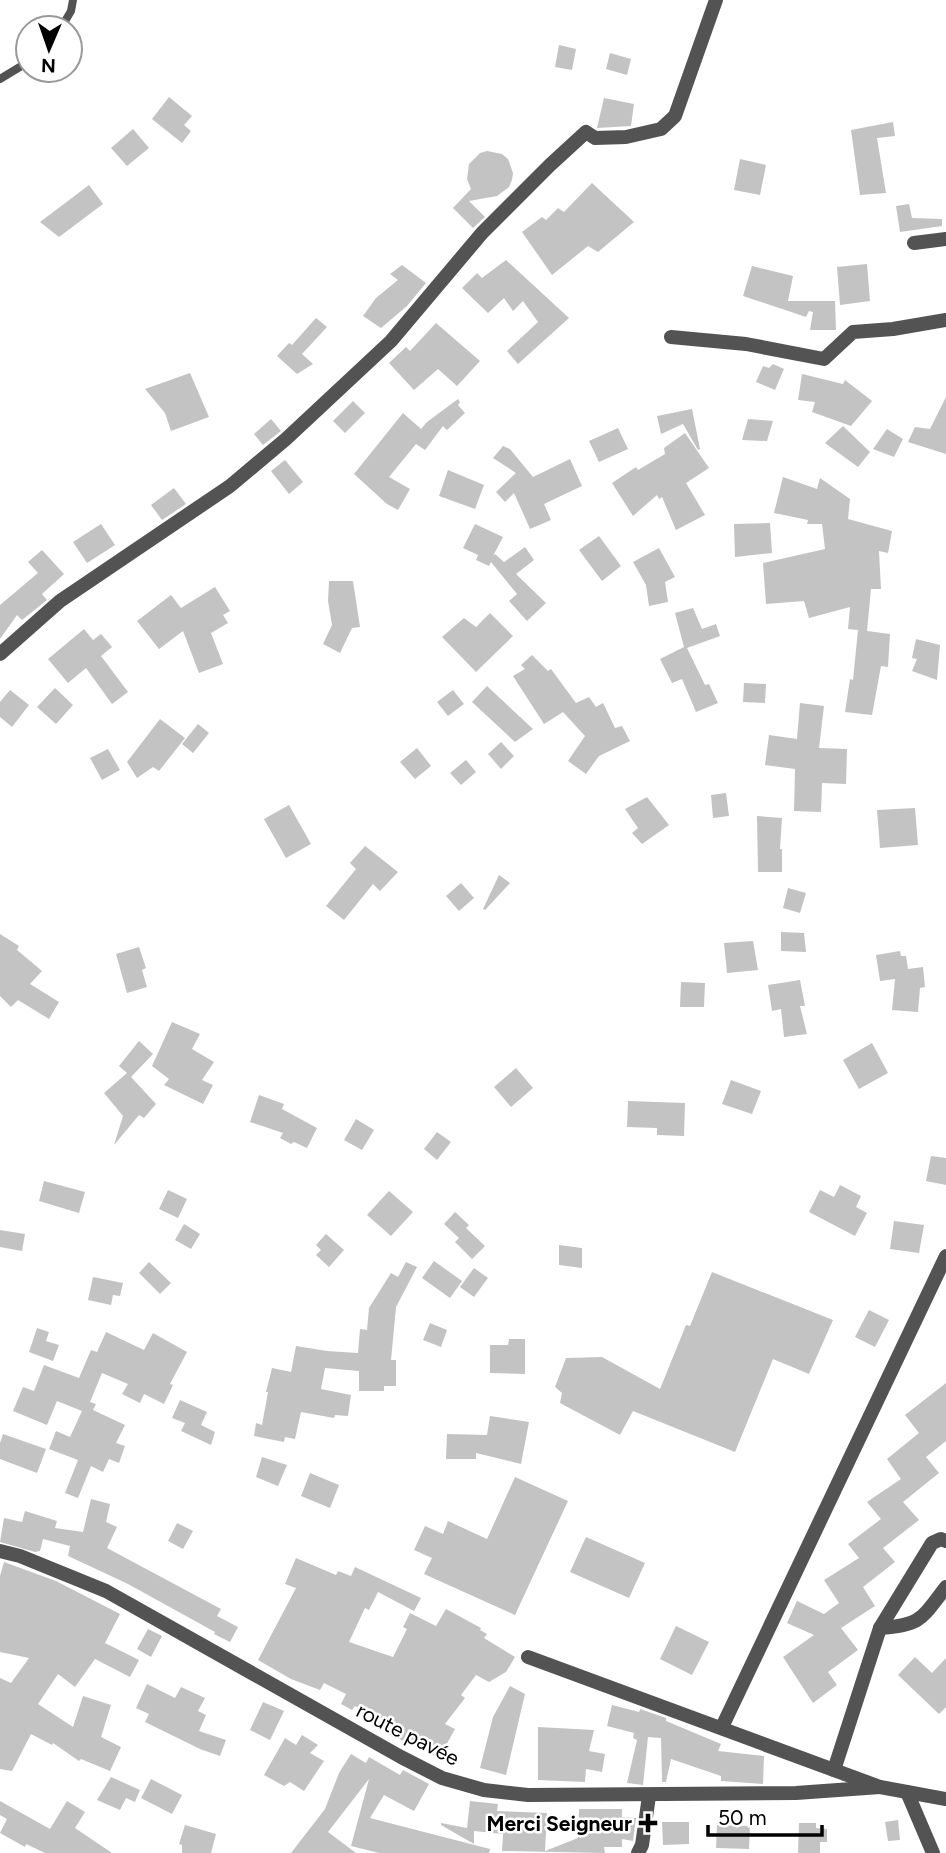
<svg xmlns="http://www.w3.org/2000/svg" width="946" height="1853" viewBox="0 0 946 1853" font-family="Figtree,sans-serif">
	<rect width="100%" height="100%" fill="#fff"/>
	<g fill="#c3c3c3">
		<path d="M559 45 576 49 572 70 555 67Z"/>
		<path d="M610 53 631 59 627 75 606 69Z"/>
		<path d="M169 97 192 116 184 125 191 131 182 143 152 119Z"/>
		<path d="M604 98 634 104 631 126 597 128Z"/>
		<path d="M893 122 895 136 877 138 886 193 860 195 851 130Z"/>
		<path d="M133 129 149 148 127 166 111 148Z"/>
		<path d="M487 151 502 154 508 159 513 173 512 180 509 187 497 196 469 201 485 217 473 228 453 208 471 189 467 179 469 164 480 153Z"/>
		<path d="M740 159 766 165 760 195 734 190Z"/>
		<path d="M592 183 634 222 598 252 588 246 552 275 522 232 542 217 546 220 558 208 564 212Z"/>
		<path d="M89 185 103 204 59 237 40 222Z"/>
		<path d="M909 204 912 218 942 219V226L900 232 896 206Z"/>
		<path d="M506 260 569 318 518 364 507 351 538 322 523 301 513 311 504 298 488 313 462 288 477 273 482 278Z"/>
		<path d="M867 264 870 301 840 305 837 267Z"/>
		<path d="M402 265 426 283 407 306 381 328 363 316 376 298 398 280 390 274Z"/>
		<path d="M752 266 793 276 788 301H835L836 330H810L813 312 809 311 806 317 743 296Z"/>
		<path d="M316 318 327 327 302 354 313 364 297 374 277 356 289 343 292 345Z"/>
		<path d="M436 323 480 361 457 386 438 369 414 390 389 363 406 347 410 351Z"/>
		<path d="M773 364 784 369 775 390 756 382 763 366 769 368Z"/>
		<path d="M190 373 209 417 171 431 165 413 145 389Z"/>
		<path d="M802 374 843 384 845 380 872 401 851 426 812 412 815 402 798 400Z"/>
		<path d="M946 397V454L908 442 915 427 930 429Z"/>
		<path d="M458 399 460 402 458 405 465 413 447 430 443 426 425 450 416 444 389 477 410 489 398 510 387 504 354 474 403 413 421 429 427 422Z"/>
		<path d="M353 401 365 413 345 433 333 421Z"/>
		<path d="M692 409 700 449 698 450 683 424 661 434 657 416Z"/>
		<path d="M271 419 281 431 263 445 254 434Z"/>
		<path d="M748 419 773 421 767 441 742 440Z"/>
		<path d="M843 426 870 452 858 467 825 443Z"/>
		<path d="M618 428 628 449 599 462 589 441Z"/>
		<path d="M887 429 903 439 894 457 873 449Z"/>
		<path d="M685 433 709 468 686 483 705 515 676 530 662 497 659 499 657 495 633 516 612 483 636 467 638 470 665 454 664 448Z"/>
		<path d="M503 446 510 449 533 477 570 459 582 486 544 504 551 520 530 529 514 493 505 502 496 492 516 473 493 458Z"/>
		<path d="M285 460 303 482 289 494 271 471Z"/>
		<path d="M448 470 484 485 475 509 439 496Z"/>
		<path d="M783 477 817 489 820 478 850 499 848 519 892 531 888 553 879 551 881 589H871L867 631 890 634 888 667 881 666 872 715 845 712 850 679 853 680 858 630 848 629 850 607 809 618 804 601 766 604 763 563 825 549 822 524H807L808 520 774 513Z"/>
		<path d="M174 488 186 504 162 520 151 505Z"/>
		<path d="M770 523 772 553 735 557 734 524Z"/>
		<path d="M101 524 115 545 87 563 73 542Z"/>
		<path d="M475 524 503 537 493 556 495 554 504 562 525 547 534 560 516 574 546 603 527 621 509 601 517 594 491 562 489 566 476 560 478 555 463 548Z"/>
		<path d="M599 536 621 566 602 581 579 550Z"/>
		<path d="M659 548 675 577 665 582 668 602 649 606 646 585 633 562Z"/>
		<path d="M42 550 64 574 42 594 47 600 22 620 17 615 0 639V605L38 573 28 562Z"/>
		<path d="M329 581H353L360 627 352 628 340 653 323 644 332 625 328 601Z"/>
		<path d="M215 587 230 611 223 615 228 623 211 633 223 664 199 673 183 631 159 649 137 621 171 595 181 608Z"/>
		<path d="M693 608 702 629 716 624 720 636 687 648 705 685 709 684 718 703 696 712 682 679 672 683 660 659 684 647 675 613Z"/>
		<path d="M490 613 513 636 476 672 442 637 464 618 476 627Z"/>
		<path d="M84 629 93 640 101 634 112 647 101 656 128 692 112 704 86 668 68 683 48 659Z"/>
		<path d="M916 639 940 645 937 680 912 671 917 659 912 658Z"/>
		<path d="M532 655 548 671 551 669 576 703 589 697 596 707 603 703 615 728 622 726 630 741 599 756 586 774 568 761 585 736 563 712 544 724 513 676 525 669 521 665Z"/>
		<path d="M744 683 766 684 765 703 743 702Z"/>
		<path d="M487 686 533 729 515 742 472 702Z"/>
		<path d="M55 688 73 705 56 724 37 707Z"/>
		<path d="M10 690 29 705 12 727 0 717V702Z"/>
		<path d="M453 690 464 704 448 716 437 702Z"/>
		<path d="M800 703 824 706 819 748 847 749 846 784 822 783 821 812 794 811 795 769 765 765 769 735 797 739Z"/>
		<path d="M160 719 185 738 159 771 153 767 137 778 127 762Z"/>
		<path d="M198 724 209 733 193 753 182 744Z"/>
		<path d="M501 742 514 756 501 769 488 754Z"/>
		<path d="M417 748 431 766 415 779 400 762Z"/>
		<path d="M108 749 120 770 102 780 90 758Z"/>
		<path d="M466 760 476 772 461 785 450 773Z"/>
		<path d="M726 793 729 816 713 818 711 795Z"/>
		<path d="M647 797 669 825 642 844 632 833 638 828 625 809Z"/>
		<path d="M289 805 311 844 286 858 264 819Z"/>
		<path d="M915 808 918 845 880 848 877 810Z"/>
		<path d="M757 816 782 818 780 849H782V872H758Z"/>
		<path d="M365 846 398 872 380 891 373 884 344 920 326 906 356 869 350 863Z"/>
		<path d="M499 875 510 883 485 910 483 909Z"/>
		<path d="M461 883 474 898 459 911 446 896Z"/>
		<path d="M788 888 806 893 800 913 783 908Z"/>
		<path d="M781 932 804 933 806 952 781 951Z"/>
		<path d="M0 934 19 946 17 950 42 971 30 984 59 1002 49 1019 18 1000 11 1007 0 996Z"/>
		<path d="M753 941 758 970 727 973 724 943Z"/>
		<path d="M139 947 146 968 142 970 147 987 127 993 116 954Z"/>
		<path d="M900 951 901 956H906L908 969 923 967 925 987 920 988 918 1012 892 1010 895 979 880 981 876 955Z"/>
		<path d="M800 980 805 1006H800L807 1034 784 1037 781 1009 772 1011 768 985Z"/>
		<path d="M681 982 705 983 704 1007H680Z"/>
		<path d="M172 1022 200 1034 192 1049 214 1062 202 1080 213 1085 203 1104 164 1085 169 1079 152 1066Z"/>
		<path d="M139 1041 153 1054 131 1077 156 1104 144 1118 139 1115 114 1145 123 1116 104 1093 127 1073 119 1066Z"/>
		<path d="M872 1043 888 1073 859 1089 843 1060Z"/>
		<path d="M516 1068 533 1088 511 1107 494 1087Z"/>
		<path d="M731 1080 761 1091 752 1114 722 1104Z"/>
		<path d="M259 1095 284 1104 282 1109 317 1128 307 1148 294 1142 291 1144 280 1138 283 1133 250 1122Z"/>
		<path d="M628 1101 685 1103 684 1136 657 1135V1128L627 1127Z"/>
		<path d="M356 1119 374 1130 362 1150 344 1140Z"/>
		<path d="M437 1132 451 1142 437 1160 424 1149Z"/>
		<path d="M931 1156 946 1158V1185L926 1181Z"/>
		<path d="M44 1181 85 1192 79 1213 39 1201Z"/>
		<path d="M840 1185 861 1196 856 1207 867 1213 855 1236 809 1212 820 1190 834 1197Z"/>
		<path d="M168 1190 187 1199 178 1218 159 1209Z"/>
		<path d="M389 1191 413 1212 391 1236 367 1215Z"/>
		<path d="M455 1212 469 1225 466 1228 485 1246 472 1259 455 1242 459 1238 444 1224Z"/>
		<path d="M894 1221 924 1225 919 1253 890 1249Z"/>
		<path d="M184 1224 200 1234 191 1249 175 1240Z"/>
		<path d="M0 1230 25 1234 22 1251 0 1247Z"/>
		<path d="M326 1234 344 1250 329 1267 316 1255 321 1250 316 1245Z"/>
		<path d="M559 1245 582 1248V1268L559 1265Z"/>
		<path d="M434 1261 462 1281 450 1298 422 1278Z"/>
		<path d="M149 1262 171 1283 160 1294 139 1273Z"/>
		<path d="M406 1262 417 1267 396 1307 391 1360H396V1386H384V1391H359V1371L325 1368 321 1389 351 1395 348 1416 335 1415 334 1418 301 1412 295 1439 285 1437 284 1442 254 1436 256 1423 262 1425 268 1392H266L272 1368 291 1372 296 1346 327 1351 358 1353 360 1329 367 1330 369 1308 391 1273 398 1277Z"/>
		<path d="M474 1268 488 1278 474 1297 460 1287Z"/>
		<path d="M712 1272 833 1320 809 1374 773 1359 735 1452 633 1411 620 1435 560 1403 562 1393 555 1387 566 1358 602 1357 660 1389 686 1325 690 1326Z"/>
		<path d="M93 1277 123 1283 120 1296 113 1295 111 1305 88 1300Z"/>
		<path d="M869 1310 889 1320 875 1347 855 1337Z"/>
		<path d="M430 1323 447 1330 441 1347 423 1340Z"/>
		<path d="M37 1328 49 1332 46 1341 59 1345 53 1361 29 1352Z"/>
		<path d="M106 1332 144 1350 153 1333 187 1352 170 1384 173 1385 164 1404 144 1394 140 1403 122 1394 128 1384 102 1373 90 1402 96 1404 93 1410 125 1425 116 1443 125 1446 119 1463 109 1459 103 1472 91 1466 78 1498 65 1493 78 1460 49 1449 56 1431 70 1437 82 1411 57 1401 47 1425 13 1411 23 1387 34 1391 44 1365 79 1378 91 1350 97 1352Z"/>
		<path d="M509 1339H525V1374L490 1373V1345H508Z"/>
		<path d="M946 1383V1441L926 1457 939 1473 903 1502 919 1520 883 1548 895 1562 863 1587 875 1606 841 1628 858 1650 828 1672 837 1685 813 1703 783 1657 814 1635 787 1623 797 1601 824 1614 839 1603 824 1580 859 1558 848 1544 881 1519 867 1502 901 1479 887 1459 919 1433 905 1415Z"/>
		<path d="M180 1400 207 1412 201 1425 215 1432 211 1445 181 1431 185 1423 172 1418Z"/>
		<path d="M490 1416 529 1422 521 1464 476 1453V1459H446L447 1434 487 1435Z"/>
		<path d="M3 1434 46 1449 37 1473 0 1459V1443Z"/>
		<path d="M262 1457 287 1465 278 1486 256 1477Z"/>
		<path d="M310 1473 339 1485 330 1508 301 1496Z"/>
		<path d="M515 1477 568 1501 515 1615 424 1574 432 1558 414 1550 425 1526 443 1534 448 1521 487 1539Z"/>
		<path d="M91 1499 110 1504 106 1522 117 1527 107 1548 221 1609 217 1616 238 1627 230 1642 214 1634 215 1632 128 1584 68 1556 70 1546 43 1539 40 1551 35 1552 0 1542 4 1518 22 1522 25 1511 57 1521 55 1528 83 1532Z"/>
		<path d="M177 1523 193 1531 183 1549 168 1541Z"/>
		<path d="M586 1537 645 1563 629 1598 570 1572Z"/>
		<path d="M296 1558 336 1575 338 1571 351 1576 355 1567 421 1598 414 1611 378 1592 369 1610 365 1608 349 1642 393 1657 407 1629 403 1627 410 1613 436 1626 446 1609 481 1628 480 1630 487 1634 484 1638 515 1657 506 1672 489 1682 476 1675 461 1695 465 1698 445 1724 455 1729 439 1758 391 1735 396 1727 355 1706 352 1710 341 1704 346 1694 324 1683 320 1690 291 1679 258 1660 296 1588 285 1584Z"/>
		<path d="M4 1562 56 1581 120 1614 105 1643 139 1660 130 1677 95 1659 75 1687 58 1674 38 1704 73 1727 83 1696 111 1705 101 1737 121 1747 110 1771 81 1759 79 1761 53 1743 52 1745 31 1734 12 1771 0 1769V1678L11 1683 29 1658 0 1652V1576Z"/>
		<path d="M676 1626 709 1642 692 1675 660 1659Z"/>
		<path d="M148 1629 162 1636 151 1657 137 1649Z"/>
		<path d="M915 1657 932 1673 946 1658V1707L939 1714 898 1675Z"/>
		<path d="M147 1684 175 1698 181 1687 205 1698 198 1711 206 1715 199 1731 226 1740 220 1756 200 1749 145 1722 149 1714 136 1708Z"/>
		<path d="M510 1686 525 1694 506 1775 480 1768 493 1717Z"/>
		<path d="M263 1702 284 1711 270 1740 250 1730Z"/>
		<path d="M612 1705 639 1712 640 1709 666 1718V1721L721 1744 718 1751 764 1756 763 1784 721 1781V1776L671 1759 666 1782H662L661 1738 648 1737 643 1785 627 1783 637 1740 633 1738 634 1733 607 1726Z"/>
		<path d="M538 1727 594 1730 589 1751 605 1754 602 1772 586 1769 585 1782 538 1780Z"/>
		<path d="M302 1735 318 1745 310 1753 324 1761 304 1791 290 1782 284 1786 264 1775 285 1738 296 1745Z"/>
		<path d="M351 1754 366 1763 369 1757 400 1775 403 1770 429 1784 414 1811 384 1795 370 1818 490 1849 489 1853H379L351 1846 369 1779 328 1832 356 1853H291L325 1809 339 1773Z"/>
		<path d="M111 1777 140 1790 135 1802 126 1798 120 1810 97 1800Z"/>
		<path d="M151 1779 182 1795 172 1814 141 1798Z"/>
		<path d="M0 1801 50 1829 67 1801 85 1812 75 1828 112 1853H45L26 1844 25 1847 0 1833 7 1819 0 1815Z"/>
		<path d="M470 1801 498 1804 497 1811 547 1813 545 1851 578 1838 579 1809H622V1817L636 1818 633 1841 622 1839V1847H604L605 1853 502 1851 503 1834 474 1831V1844L441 1825V1823L467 1828Z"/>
		<path d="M898 1820 900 1840 888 1841 885 1822Z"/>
		<path d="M662 1822H689V1844L663 1845Z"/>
		<path d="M799 1823H816V1828L827 1829V1842H820V1853H798Z"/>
		<path d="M185 1825 216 1834 211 1853H182V1845L179 1844Z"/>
		<path d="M717 1825 750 1826 749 1849 716 1848Z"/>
	</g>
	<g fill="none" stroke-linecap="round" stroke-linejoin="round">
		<g stroke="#535353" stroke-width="8">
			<path d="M61 28 71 11 73 0"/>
			<path d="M0 79 28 62"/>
		</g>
		<g stroke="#535353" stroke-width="14">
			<path d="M914 243 946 239"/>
			<path d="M671 337 746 344 824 359 853 332 893 329 946 320"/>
			<path d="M0 654 60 601 230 486 286 439 391 341 482 233 550 165 586 132 595 138 626 137 661 129 675 116 716 0"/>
			<path d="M0 1551 20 1556 106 1591 401 1757 442 1778 484 1790 528 1795 796 1793 880 1787"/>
			<path d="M880 1628C922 1625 921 1619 946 1587"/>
			<path d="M528 1657 880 1787 946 1799"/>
			<path d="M722 1727 946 1256"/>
			<path d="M834 1770 880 1628 932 1543 941 1539 946 1541"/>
			<path d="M907 1792 933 1853"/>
			<path d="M638 1853 642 1845 649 1796"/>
		</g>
	</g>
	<path fill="#000" stroke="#fff" stroke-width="2.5" d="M644.5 1812.5h7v7h7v7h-7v7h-7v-7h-7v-7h7z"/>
	<g text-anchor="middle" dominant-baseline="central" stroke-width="5" stroke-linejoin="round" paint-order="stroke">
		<g font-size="21" fill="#000" stroke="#fff">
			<text transform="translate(408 1734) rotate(27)">route pavée</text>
		</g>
		<g font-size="21" font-weight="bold" fill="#000" stroke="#fff" text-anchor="end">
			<text x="632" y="1823">Merci Seigneur</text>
		</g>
	</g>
	<g transform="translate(49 49) rotate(182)"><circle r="33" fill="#ffffff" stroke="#999999" stroke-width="2"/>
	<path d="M0-5L12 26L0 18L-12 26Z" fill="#000000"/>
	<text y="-10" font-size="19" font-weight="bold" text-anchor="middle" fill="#000000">N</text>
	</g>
	<path d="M708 1825v10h114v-10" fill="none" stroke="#000000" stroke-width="3.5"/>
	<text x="718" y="1825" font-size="21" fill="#000000" stroke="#ffffff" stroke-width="5" paint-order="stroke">50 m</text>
</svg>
